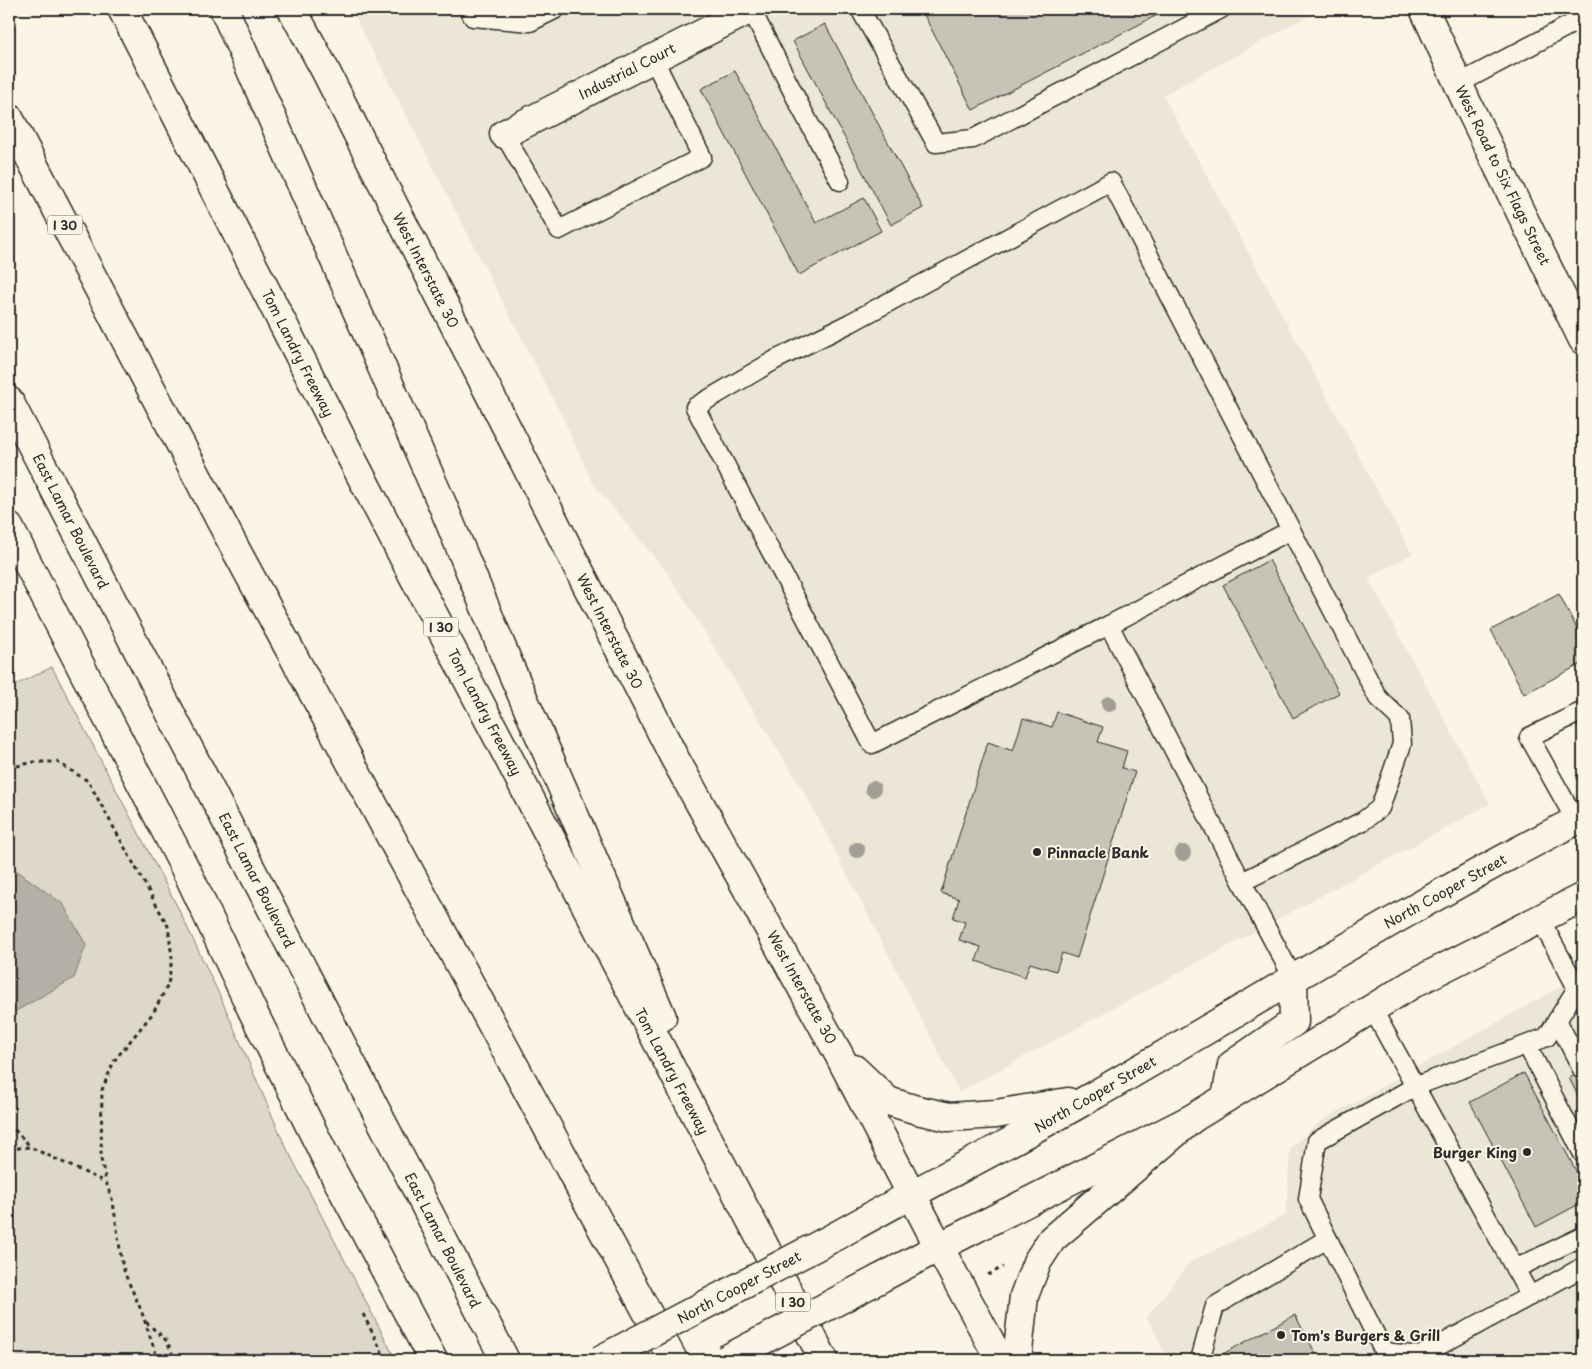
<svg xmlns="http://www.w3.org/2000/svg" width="1592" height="1369" viewBox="0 0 1592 1369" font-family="'Playpen Sans',sans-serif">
	<rect width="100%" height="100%" fill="#fcf5e5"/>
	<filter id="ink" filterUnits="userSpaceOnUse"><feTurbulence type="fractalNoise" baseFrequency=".02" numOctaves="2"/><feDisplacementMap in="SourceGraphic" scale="10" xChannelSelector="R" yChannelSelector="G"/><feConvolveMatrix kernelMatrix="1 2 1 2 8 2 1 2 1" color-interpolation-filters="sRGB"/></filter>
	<g filter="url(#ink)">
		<g fill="#ece6d7">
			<path d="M351 9H1321L1163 95 1412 554 1368 578 1490 804 959 1092 806 795 669 575 592 482 564 420Z"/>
			<path d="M1583 974V1360H1168L1147 1317 1190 1262 1286 1215 1290 1148 1321 1121Z"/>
		</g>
		<path fill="#ded8ca" stroke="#84827a" d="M52 667 178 908 220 996 284 1143 396 1360H9V688Z"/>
		<path fill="#b4b0a5" stroke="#7d7b74" d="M9 865 63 904 86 945 74 978 9 1015Z"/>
		<g fill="#c8c3b7" stroke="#2b2b2b">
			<path d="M921 9H1169L973 110Z"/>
			<path d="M825 24 923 208 891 225 793 41Z"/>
			<path d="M735 71 816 223 864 198 881 231 799 275 701 89Z"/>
			<path d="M1269 560 1339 693 1293 718 1223 585Z"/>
			<path d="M1559 594 1583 640V663L1524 694 1491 630Z"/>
			<path d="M1057 712 1103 727 1098 742 1127 751 1122 768 1135 772 1077 958 1062 953 1056 971 1030 963 1025 977 976 961 981 947 959 940 965 922 953 918 959 899 941 893 988 742 1013 751 1023 718 1052 727Z"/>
			<path d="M1583 1071V1106L1569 1078Z"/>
			<path d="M1524 1073 1583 1184V1202L1536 1227 1470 1102Z"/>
			<path d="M1295 1315 1319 1360H1221L1219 1356Z"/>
		</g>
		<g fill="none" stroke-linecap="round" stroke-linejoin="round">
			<g stroke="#2b2b2b" stroke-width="21">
				<g id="lane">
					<path d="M468 9 473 17 530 22 556 9"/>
					<path d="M751 9 800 106 840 181"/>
					<path d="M860 9 936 143 973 139 1221 9"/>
					<path d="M1458 84 1583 18"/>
					<path d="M504 134 559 230 702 157 653 58"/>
					<path d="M1109 625 1291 530"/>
					<path d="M1576 821 1529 737 1583 711"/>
					<path d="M1242 882 1109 625 872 744 695 407 775 360 850 323 1111 182 1378 698 1400 719 1402 744 1380 808 1363 821 1242 882 1293 978"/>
					<path d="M1540 919 1577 988 1583 985"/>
					<path d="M1583 994 1577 988 1547 1037 1416 1086 1317 1141 1308 1199 1384 1352 1420 1356 1583 1267"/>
					<path d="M1372 1008 1530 1296"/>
					<path d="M1557 1020 1583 1071"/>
					<path d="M1527 1045 1583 1154"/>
					<path d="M1515 1269 1583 1236"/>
					<path d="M1200 1360 1215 1306 1327 1239"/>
				</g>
			</g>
			<g stroke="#2b2b2b" stroke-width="31">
				<path id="street" d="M504 134 751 9"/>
			</g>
			<g stroke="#2b2b2b" stroke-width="31">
				<g id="secondary">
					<path d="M292 9 324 68 673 755 838 1053 939 1247"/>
					<path d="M1424 9 1468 105 1583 340"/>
					<path d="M9 401 505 1360"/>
					<path d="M9 527 190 878 252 1010 331 1168 433 1360"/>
					<path d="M854 1069 888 1101 917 1110 949 1117 996 1114 1068 1102"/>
					<path d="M1226 1098 1232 1065 1294 1022 1293 978"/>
					<path d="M838 1235C922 1187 1008 1145 1091 1097 1255 1003 1415 903 1583 817"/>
					<path d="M879 1279 939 1247 1193 1118 1414 983 1583 897"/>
				</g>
			</g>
			<g stroke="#2b2b2b" stroke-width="31">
				<g id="highway">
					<path d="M122 9 351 457 824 1360"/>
					<path d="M224 9 443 506 509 665 662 1017"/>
					<path d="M9 118 236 550 673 1360"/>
					<path d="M939 1247 1000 1360"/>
					<path d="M1017 1360 1024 1296 1037 1262 1052 1239 1193 1118"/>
				</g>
			</g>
			<g stroke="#2b2b2b" stroke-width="3" stroke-dasharray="4 4" stroke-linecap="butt">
				<path d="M9 768 34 762H57L88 781 168 926 172 958 168 985 153 1013 114 1061 102 1090 101 1159 106 1182 113 1202 122 1263 125 1274 141 1310 158 1360"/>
				<path d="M9 1124 30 1146"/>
				<path d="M9 1149 30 1147 105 1182"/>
				<path d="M988 1275 1003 1267"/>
				<path d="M363 1314 386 1360"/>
				<path d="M146 1322 167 1341 175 1360"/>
			</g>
			<use href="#lane" stroke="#fcf5e5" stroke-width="18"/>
			<use href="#street" stroke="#fcf5e5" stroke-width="28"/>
			<use href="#secondary" stroke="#fcf5e5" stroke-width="28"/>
			<use href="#highway" stroke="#fcf5e5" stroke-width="28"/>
			<g stroke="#2b2b2b" stroke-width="31" stroke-linecap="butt">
				<g id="secondary-bridge">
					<path d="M600 1360 838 1235"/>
					<path d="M725 1360 879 1279"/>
				</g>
			</g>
			<use href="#secondary-bridge" stroke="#fcf5e5" stroke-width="28"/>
		</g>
		<g fill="#a29e95">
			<circle cx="1109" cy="704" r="8"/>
			<circle cx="873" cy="789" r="8"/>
			<circle cx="857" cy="850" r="8"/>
			<circle cx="1183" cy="853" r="8"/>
		</g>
	</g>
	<g fill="#2b2b2b" stroke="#fcf5e5" stroke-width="2">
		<circle cx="1037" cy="852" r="5"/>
		<circle cx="1527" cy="1152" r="5"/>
		<circle cx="1281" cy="1335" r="5"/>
	</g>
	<g text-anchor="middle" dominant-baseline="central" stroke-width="4" stroke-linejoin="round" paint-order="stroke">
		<g fill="#fcf5e5" stroke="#6a6863" stroke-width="1">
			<rect x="47.5" y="215.5" width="35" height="19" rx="4"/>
			<rect x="423.5" y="617.5" width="35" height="19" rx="4"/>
			<rect x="775.5" y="1292.5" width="35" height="19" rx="4"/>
		</g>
		<g font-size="12" font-weight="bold" fill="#2b2b2b">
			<text x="65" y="225">I 30</text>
			<text x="441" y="627">I 30</text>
			<text x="793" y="1302">I 30</text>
		</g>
		<g font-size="14" fill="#2b2b2b" stroke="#fcf5e5">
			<text transform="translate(627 71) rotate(-27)">Industrial Court</text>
			<text transform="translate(1503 175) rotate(64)">West Road to Six Flags Street</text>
			<text transform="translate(426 270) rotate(63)">West Interstate 30</text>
			<text transform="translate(298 353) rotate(63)">Tom Landry Freeway</text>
			<text transform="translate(71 521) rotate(63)">East Lamar Boulevard</text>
			<text transform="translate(610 631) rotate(63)">West Interstate 30</text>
			<text transform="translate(485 712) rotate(62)">Tom Landry Freeway</text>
			<text transform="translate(257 880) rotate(63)">East Lamar Boulevard</text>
			<text transform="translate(1445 891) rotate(-29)">North Cooper Street</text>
			<text transform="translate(802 987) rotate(61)">West Interstate 30</text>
			<text transform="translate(672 1071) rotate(62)">Tom Landry Freeway</text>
			<text transform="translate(1095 1094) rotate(-30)">North Cooper Street</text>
			<text transform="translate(443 1240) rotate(63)">East Lamar Boulevard</text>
			<text transform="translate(739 1287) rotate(-28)">North Cooper Street</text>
		</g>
		<g font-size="14" font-weight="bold" fill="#2b2b2b" stroke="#fcf5e5" text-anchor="start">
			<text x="1047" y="852">Pinnacle Bank</text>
			<text x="1517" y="1152" text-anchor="end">Burger King</text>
			<text x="1291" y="1335">Tom's Burgers &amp; Grill</text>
		</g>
	</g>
	<rect width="1592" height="1369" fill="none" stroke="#fcf5e5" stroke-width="30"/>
	<rect x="15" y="15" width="1562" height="1339" fill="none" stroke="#2b2b2b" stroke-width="2" filter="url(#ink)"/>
</svg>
